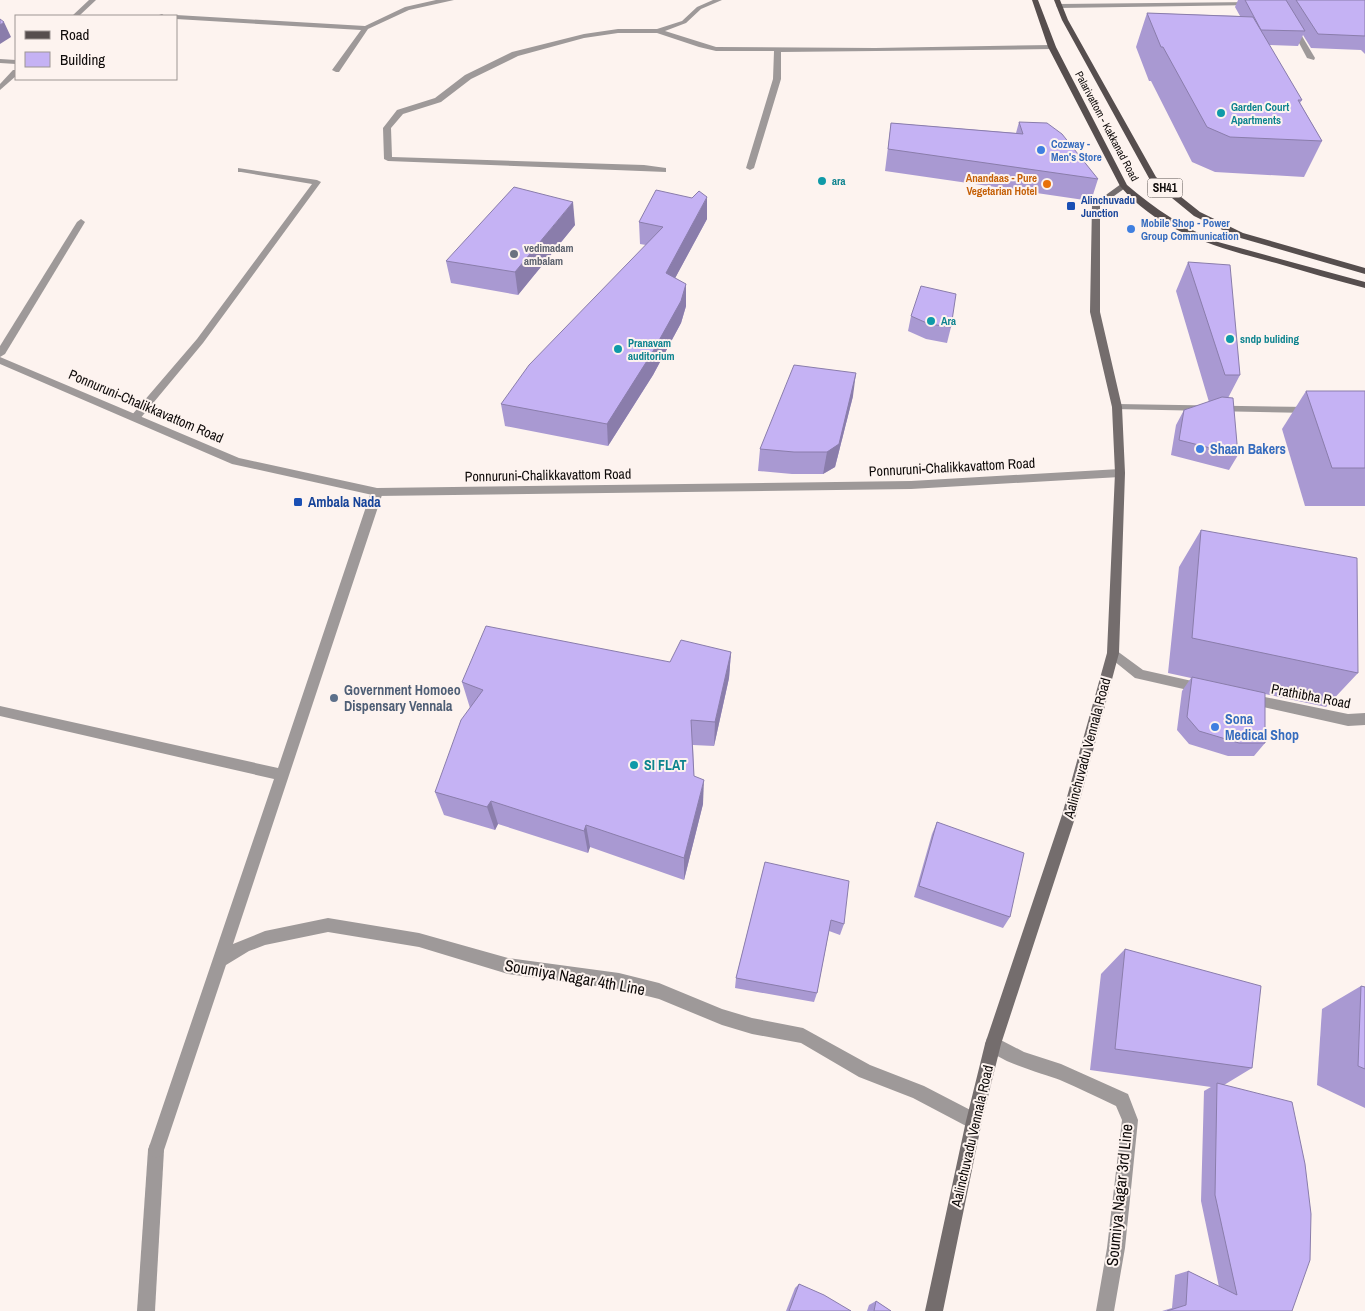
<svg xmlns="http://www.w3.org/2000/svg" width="1365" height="1311" viewBox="0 0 1365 1311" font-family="'Archivo Narrow',sans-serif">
	<rect width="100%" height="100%" fill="#fdf3ef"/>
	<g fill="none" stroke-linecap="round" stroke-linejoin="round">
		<g fill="#9e9999" fill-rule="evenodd">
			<path d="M1291 25 1296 26 1315 58 1314 60 1307 58 1290 26Z"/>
			<path d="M81 219 85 222 5 354 0 357V346L77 222Z"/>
			<path d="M156 1142 162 1144 164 1150 155 1311H137L148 1150 150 1144Z"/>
		</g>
		<g fill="#9e9999" fill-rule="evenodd">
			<path d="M89 0H96L79 16H72Z"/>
			<path d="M436 0H454L409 10 368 29 339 72H336L332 70 361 30 176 19V16H173L176 15 365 26 405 7Z"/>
			<path d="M713 0H722L701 9 686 23 665 31 716 47 875 48 1052 45 1056 47 1052 49 781 52V79L754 168 750 170 746 168 773 79 774 51H716L699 47 657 33H618L584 38 518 56 471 79 441 102 403 114 391 128 392 157 644 165 666 168V172L388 161 384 159 383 128 397 110 435 98 465 75 512 52 584 34 618 29H657L682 21 697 7Z"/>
			<path d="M1253 2 1256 4 1255 5 1059 8 1056 6 1059 4Z"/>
			<path d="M162 14 165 16H158L159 15Z"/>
			<path d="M0 59 16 60V64L0 63Z"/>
			<path d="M13 70H16V76L0 90V84Z"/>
			<path d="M238 168 317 180 321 182 203 343 139 420H131L130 418 131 416 197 339 312 184 241 172H238Z"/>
			<path d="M1117 404 1310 407 1315 410 1310 413 1113 409 1112 407 1113 405Z"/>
			<path d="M377 488 383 492 233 944 265 931 328 918 419 933 508 958 619 973 659 983 722 1009 752 1018 803 1028 870 1065 924 1086 980 1115 982 1121 980 1127 974 1129 968 1127 913 1098 859 1077 801 1043 752 1034 722 1025 659 999 619 989 508 974 419 947 328 932 265 945 249 951 226 965 164 1150 162 1156 156 1158 150 1156 148 1150 274 779 0 716V706L278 768 371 492Z"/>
			<path d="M1113 648 1143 670 1201 683 1206 684 1207 688 1206 692 1201 693 1135 678 1109 657 1107 653 1109 649Z"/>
			<path d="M1250 694 1348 714 1365 713V725L1348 726 1250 704 1245 703 1244 699 1245 695Z"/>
			<path d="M993 1036 1024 1052 1061 1064 1128 1094 1138 1120 1125 1248 1114 1311H1096L1107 1248 1122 1120 1116 1106C1097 1097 1079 1088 1060 1080 1042 1073 992 1061 985 1044L987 1038Z"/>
		</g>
		<path fill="#9e9999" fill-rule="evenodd" d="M0 357 239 458 377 488 911 481 1120 469 1125 473 1120 477 911 489 377 496 232 464 0 364Z"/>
		<path fill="#746d6d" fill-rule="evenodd" d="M1121 184 1128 186 1100 206V312L1122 407 1125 473 1119 653 1076 815 1001 1044 982 1121 943 1311H925L966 1121 985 1044 1062 815 1107 653 1115 473 1112 407 1090 312 1092 205Z"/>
		<g fill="#564e4e" fill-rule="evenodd">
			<path d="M1032 0H1038L1056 47 1127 185C1155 209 1184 228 1218 242L1365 282V288C1335 280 1306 272 1276 263 1219 248 1160 233 1120 186L1048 47Z"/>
			<path d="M1054 0H1060L1068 20 1156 177 1200 212 1243 233 1365 268V274L1237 237 1194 216 1150 180 1062 20Z"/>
		</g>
	</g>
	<g fill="#a999d2">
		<path d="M1238 0H1365V54L1361 50 1311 48 1303 35 1298 46 1269 45 1302 100 1300 103 1322 141 1304 177 1215 172 1192 162 1151 81H1149L1136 47 1147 13 1240 16 1235 7Z"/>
		<path d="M1019 122 1098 179 1091 201 885 171 891 123 1016 133Z"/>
		<path d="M707 219 675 278 686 306 681 323 653 375 608 446 505 426 501 404 646 245 640 244 639 222Z"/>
		<path d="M575 225 518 295 451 283 446 261Z"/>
		<path d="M1188 262 1240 375 1228 398 1238 455 1229 470 1171 455 1176 425 1184 410 1209 402 1176 291Z"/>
		<path d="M911 316 951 327 947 343 926 339 908 331Z"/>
		<path d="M1306 391H1365V506H1305L1282 429Z"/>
		<path d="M853 396 835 467 823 474H792L758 471 760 449Z"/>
		<path d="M1201 530 1358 673 1326 707 1265 694V743L1254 756H1228L1189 744 1177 730 1182 691 1191 678 1168 673 1179 567Z"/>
		<path d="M731 652 729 678 714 746 693 745 694 776 703 804 684 880 590 847 588 853 498 824 495 830 444 815 435 792 470 708 462 682 670 662Z"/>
		<path d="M937 822 1010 917 1003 928 914 897 932 834Z"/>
		<path d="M765 862 844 924 840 935 829 931 817 993 814 1002 735 988 736 978Z"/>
		<path d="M1125 949 1252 1068 1224 1085 1292 1311H1162L1172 1308 1175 1275 1188 1271 1219 1287 1201 1201 1204 1091 1211 1087 1090 1070 1101 974Z"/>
		<path d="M1361 986 1365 987V1108L1317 1085 1322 1009Z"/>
		<path d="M799 1284 851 1311H786L795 1288Z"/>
		<path d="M876 1301 891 1311H867L869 1305Z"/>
	</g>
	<g fill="#8a7dab">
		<path d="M4 22 11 37 0 44V25Z"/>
		<path d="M707 197V219L666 295V273Z"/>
		<path d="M573 202 575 225 518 295 515 272Z"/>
		<path d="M686 284V306L681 323 653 375 608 446 607 424Z"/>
		<path d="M856 373 853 396 835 467 823 474 827 452Z"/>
		<path d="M731 652 729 678 714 746 715 722Z"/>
		<path d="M704 780 703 804 684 880V858Z"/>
		<path d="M491 801 498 824 495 830 487 807Z"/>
		<path d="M586 825 590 847 588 853 584 831Z"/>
	</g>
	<g fill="#c5b2f4" stroke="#8a7dab">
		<path d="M1245 0H1286L1305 31 1261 30Z"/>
		<path d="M1296 0H1365V36L1318 34Z"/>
		<path d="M1147 13 1253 17 1302 100H1298L1322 141 1230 137 1207 127 1163 47H1161Z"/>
		<path d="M0 19 4 22 0 25Z"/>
		<path d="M1019 122 1047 123 1062 134 1098 179 888 149 891 123 1023 134Z"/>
		<path d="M514 187 573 202 515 272 446 261Z"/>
		<path d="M656 190 692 198 699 191 707 197 666 273 686 284 681 301 652 353 607 424 501 404 529 365 663 227 639 222Z"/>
		<path d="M1188 262 1230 265 1240 375H1225Z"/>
		<path d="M921 286 956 294 951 327 929 324 911 316Z"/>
		<path d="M794 365 856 373 839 444 827 452H794L760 449Z"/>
		<path d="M1306 391H1365V468H1332Z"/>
		<path d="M1222 397 1233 398 1238 455 1179 440 1184 410Z"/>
		<path d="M1201 530 1357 558 1358 673 1192 638Z"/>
		<path d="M486 626 670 662 681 640 731 652 715 722 691 720 694 776 704 780 684 858 586 825 584 831 491 801 487 807 435 792 461 720 483 690 462 682Z"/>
		<path d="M1192 677 1265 693V743H1239L1199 731 1187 717Z"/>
		<path d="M937 822 1024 853 1010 917 919 886Z"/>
		<path d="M765 862 849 881 844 924 831 920 817 993 736 978Z"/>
		<path d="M1125 949 1261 986 1252 1068 1115 1049Z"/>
		<path d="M1361 986 1365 987V1069L1358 1066Z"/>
		<path d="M1217 1083 1292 1102 1305 1164 1311 1214 1310 1260 1292 1311H1167L1186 1305 1188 1271 1237 1295 1215 1195Z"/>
		<path d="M799 1284 824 1295 851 1311H789Z"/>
		<path d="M876 1301 891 1311H874Z"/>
	</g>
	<g fill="#0f9aa8" stroke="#fdf3ef" stroke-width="2">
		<circle cx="1221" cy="113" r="5"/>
		<circle cx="822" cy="181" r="5"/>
		<circle cx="931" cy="321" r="5"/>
		<circle cx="1230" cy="339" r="5"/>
		<circle cx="618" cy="349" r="5"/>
		<circle cx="634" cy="765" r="5"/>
	</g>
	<g fill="#3f7fe0" stroke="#fdf3ef" stroke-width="2">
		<circle cx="1041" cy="150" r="5"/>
		<circle cx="1131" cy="229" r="5"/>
		<circle cx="1200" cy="449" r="5"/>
		<circle cx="1215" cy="727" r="5"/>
	</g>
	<circle fill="#e8710a" stroke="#fdf3ef" stroke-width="2" cx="1047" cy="184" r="5"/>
	<g fill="#1a4fb4" stroke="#fdf3ef" stroke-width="2">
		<rect x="1066" y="201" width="10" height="10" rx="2.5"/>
		<rect x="293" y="497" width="10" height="10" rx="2.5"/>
	</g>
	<circle fill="#6b7280" stroke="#fdf3ef" stroke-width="2" cx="514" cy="254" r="5"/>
	<circle fill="#5c6f8a" stroke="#fdf3ef" stroke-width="2" cx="334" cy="698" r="5"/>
	<g text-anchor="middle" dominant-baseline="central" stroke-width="4" stroke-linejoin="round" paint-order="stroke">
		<g font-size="11" font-weight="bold" fill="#0d838f" stroke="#fdf3ef" text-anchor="start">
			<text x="1231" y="107">Garden Court<tspan x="1231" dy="13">Apartments</tspan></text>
			<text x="832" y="181">ara</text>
			<text x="941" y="321">Ara</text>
			<text x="1240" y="339">sndp buliding</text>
			<text x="628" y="343">Pranavam<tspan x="628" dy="13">auditorium</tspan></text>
		</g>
		<g font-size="11" fill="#0e0a09" stroke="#fdf3ef">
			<text transform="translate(1107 126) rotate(62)">Palarivattom - Kakkanad Road</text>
		</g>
		<g font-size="11" font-weight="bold" fill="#366cbe" stroke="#fdf3ef" text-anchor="start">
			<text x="1051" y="144">Cozway -<tspan x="1051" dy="13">Men's Store</tspan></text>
			<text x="1141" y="223">Mobile Shop - Power<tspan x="1141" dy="13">Group Communication</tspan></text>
		</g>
		<g font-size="11" font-weight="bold" fill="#c56008" stroke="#fdf3ef" text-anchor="end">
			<text x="1037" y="178">Anandaas - Pure<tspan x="1037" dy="13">Vegetarian Hotel</tspan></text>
		</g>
		<g font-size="11" font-weight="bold" fill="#164399" stroke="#fdf3ef" text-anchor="start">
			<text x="1081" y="200">Alinchuvadu<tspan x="1081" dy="13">Junction</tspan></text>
		</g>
		<g font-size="11" font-weight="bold" fill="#5b616d" stroke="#fdf3ef" text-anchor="start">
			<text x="524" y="248">vedimadam<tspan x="524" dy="13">ambalam</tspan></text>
		</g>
		<rect fill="#fdf3ef" stroke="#56504e" stroke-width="1" x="1147.5" y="178.5" width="35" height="19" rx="4"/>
		<g font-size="12" font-weight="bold" fill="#0e0a09">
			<text x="1165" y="188">SH41</text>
		</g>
		<g font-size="14" fill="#0e0a09" stroke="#fdf3ef">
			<text transform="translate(146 406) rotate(23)">Ponnuruni-Chalikkavattom Road</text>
			<text transform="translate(952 467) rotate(-3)">Ponnuruni-Chalikkavattom Road</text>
			<text transform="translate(548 475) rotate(-1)">Ponnuruni-Chalikkavattom Road</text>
			<text transform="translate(1311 696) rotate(11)">Prathibha Road</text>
			<text transform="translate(1087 748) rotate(-75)">Aalinchuvadu Vennala Road</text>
			<text transform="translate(972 1136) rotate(-77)">Aalinchuvadu Vennala Road</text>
		</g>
		<g font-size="14" font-weight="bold" fill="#366cbe" stroke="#fdf3ef" text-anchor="start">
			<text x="1210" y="449">Shaan Bakers</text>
			<text x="1225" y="719">Sona<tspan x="1225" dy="16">Medical Shop</tspan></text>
		</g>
		<g font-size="14" font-weight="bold" fill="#164399" stroke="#fdf3ef" text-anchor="start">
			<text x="308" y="502">Ambala Nada</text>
		</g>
		<g font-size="14" font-weight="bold" fill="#4e5e75" stroke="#fdf3ef" text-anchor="start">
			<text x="344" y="690">Government Homoeo<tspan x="344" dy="16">Dispensary Vennala</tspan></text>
		</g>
		<g font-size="14" font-weight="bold" fill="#0d838f" stroke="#fdf3ef" text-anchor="start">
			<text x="644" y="765">SI FLAT</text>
		</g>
		<g font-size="16" fill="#0e0a09" stroke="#fdf3ef">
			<text transform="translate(575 977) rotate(10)">Soumiya Nagar 4th Line</text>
			<text transform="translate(1119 1195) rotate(-84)">Soumiya Nagar 3rd Line</text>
		</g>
	</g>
	<rect x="15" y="15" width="162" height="65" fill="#fdf3ef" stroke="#9d9693"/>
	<rect x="25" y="31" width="25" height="8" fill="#564e4e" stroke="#9d9693"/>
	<text x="60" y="40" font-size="15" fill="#0e0a09">Road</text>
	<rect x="25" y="52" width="25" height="15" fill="#c5b2f4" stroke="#9d9693"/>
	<text x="60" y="65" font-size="15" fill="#0e0a09">Building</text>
</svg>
